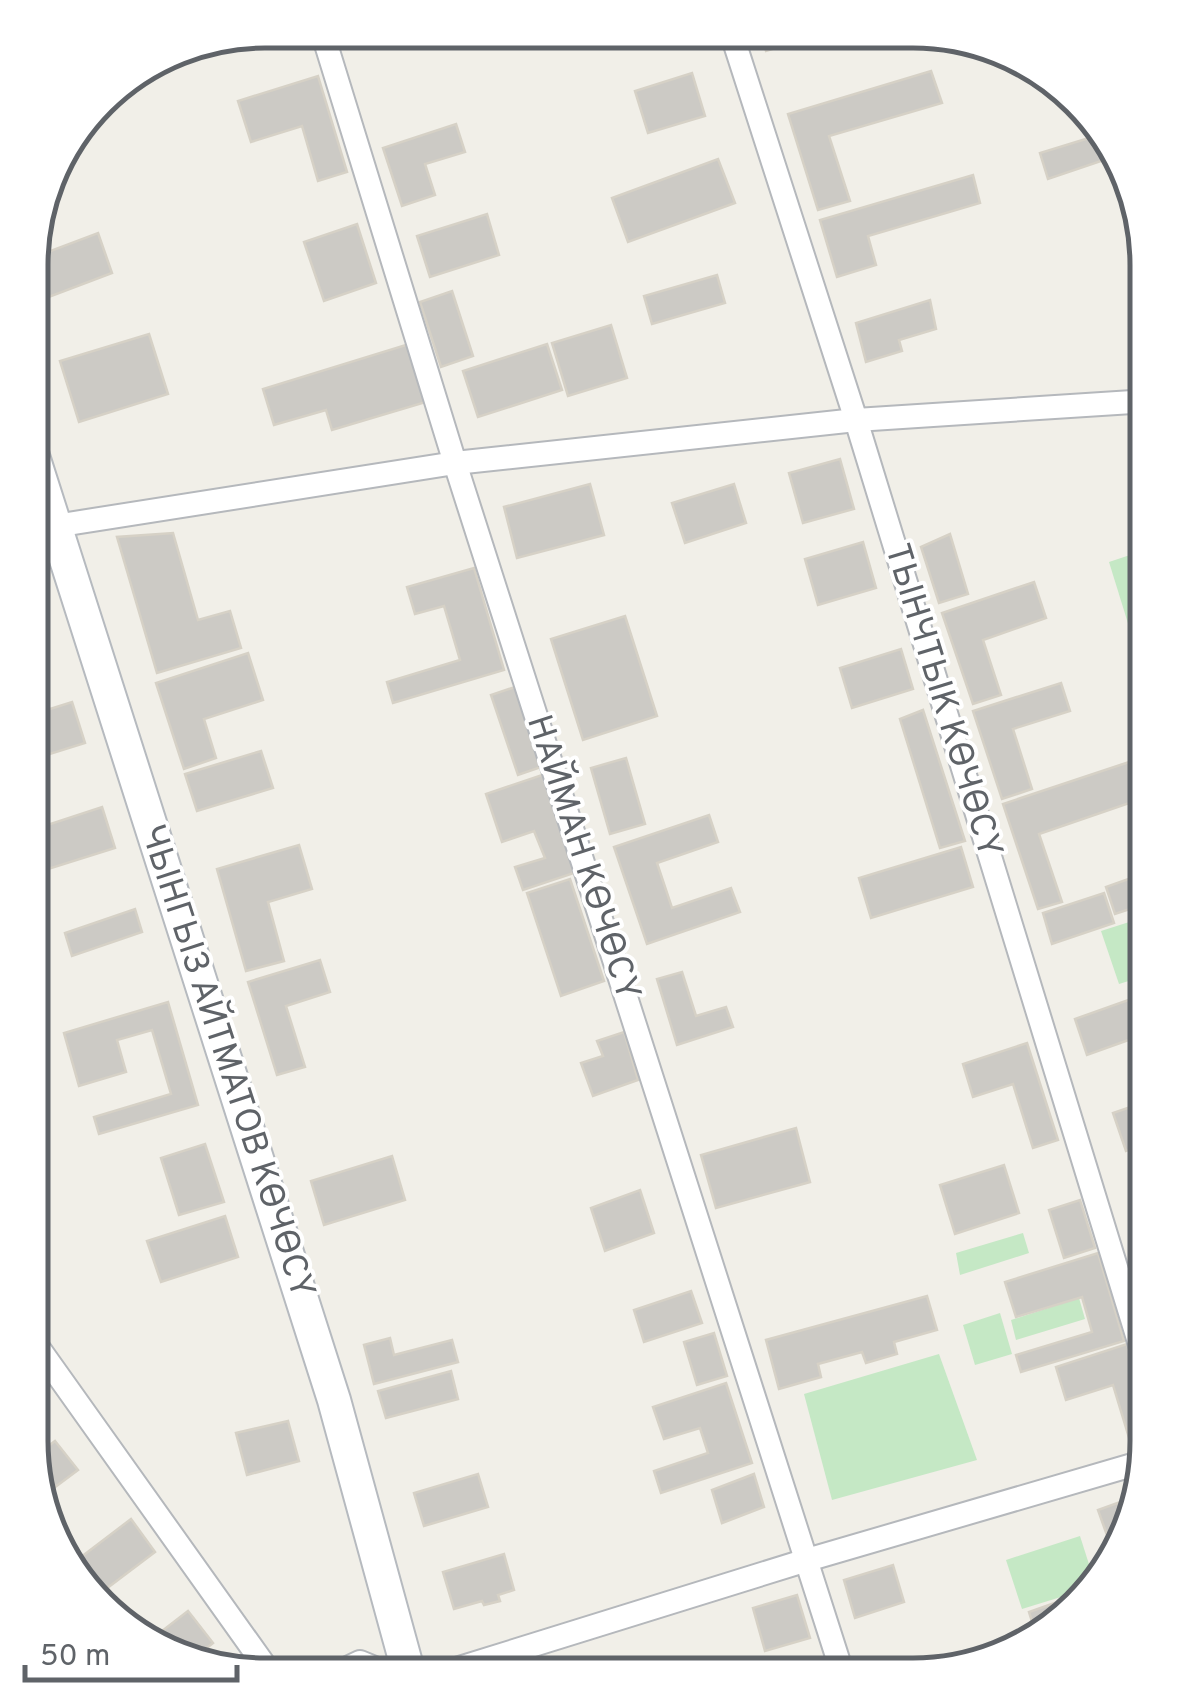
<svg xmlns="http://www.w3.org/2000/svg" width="1178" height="1705" viewBox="0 0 1178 1705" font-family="Overpass,sans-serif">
	<rect width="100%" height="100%" fill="#f1efe8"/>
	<g fill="#c5e8c5">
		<path d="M1148 549V642L1135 646 1109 562Z"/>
		<path d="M1148 916V975L1119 984 1101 931Z"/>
		<path d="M1023 1233 1029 1253 960 1275 956 1253Z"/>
		<path d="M1079 1298 1085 1319 1016 1340 1011 1320Z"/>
		<path d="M1000 1313 1012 1354 975 1365 963 1325Z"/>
		<path d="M939 1354 977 1460 832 1500 804 1394Z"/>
		<path d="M1080 1536 1095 1583 1090 1588 1022 1609 1006 1560Z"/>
	</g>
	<g fill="#cccac5" stroke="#d6d1c6" stroke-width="2.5">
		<path d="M821 34 766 51 761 35Z"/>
		<path d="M931 71 942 103 829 136 850 201 818 210 788 114Z"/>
		<path d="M692 73 705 116 648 133 635 91Z"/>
		<path d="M318 76 347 172 318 181 302 126 251 142 238 101Z"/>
		<path d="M456 124 465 152 425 164 435 195 402 206 383 148Z"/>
		<path d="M1102 134 1119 155 1048 179 1040 153Z"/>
		<path d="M718 159 735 203 628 242 612 198Z"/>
		<path d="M973 175 980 203 868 236 876 265 837 277 820 220Z"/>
		<path d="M487 214 499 255 430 277 417 236Z"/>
		<path d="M357 224 376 283 324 301 304 242Z"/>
		<path d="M98 233 112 273 41 300 32 276V258Z"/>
		<path d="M717 275 725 303 652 324 644 296Z"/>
		<path d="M452 291 473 356 441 367 420 302Z"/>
		<path d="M930 300 936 329 899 340 902 351 866 362 856 323Z"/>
		<path d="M611 325 627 378 568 396 552 343Z"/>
		<path d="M149 334 168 394 79 422 60 361Z"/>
		<path d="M409 344 426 402 332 430 326 410 274 425 263 389Z"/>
		<path d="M547 344 562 390 478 417 463 371Z"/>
		<path d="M840 459 854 509 803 523 789 473Z"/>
		<path d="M590 484 604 535 517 558 504 507Z"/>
		<path d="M734 484 746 523 685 543 672 503Z"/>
		<path d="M173 533 198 620 230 611 241 648 157 673 117 537Z"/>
		<path d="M950 534 968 594 939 603 921 547Z"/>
		<path d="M863 542 876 588 818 605 805 559Z"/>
		<path d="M474 568 504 670 393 703 387 682 460 660 444 606 415 614 407 587Z"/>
		<path d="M1034 582 1046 618 983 640 1001 695 973 704 942 613Z"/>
		<path d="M625 616 657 716 583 740 551 639Z"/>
		<path d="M901 649 913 689 852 708 840 668Z"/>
		<path d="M248 653 263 700 204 719 216 758 184 769 156 683Z"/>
		<path d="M1061 683 1070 711 1013 729 1032 789 1002 799 973 711Z"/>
		<path d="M518 686 544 766 518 775 491 695Z"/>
		<path d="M72 702 85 743 37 758 31 741V715Z"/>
		<path d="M923 710 965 841 940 848 900 719Z"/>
		<path d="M261 751 273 788 197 811 185 774Z"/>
		<path d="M626 758 645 824 610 834 591 768Z"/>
		<path d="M1132 761 1144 798 1039 834 1062 902 1038 909 1003 804Z"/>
		<path d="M545 774 577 872 523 890 515 867 545 858 534 831 502 842 486 794Z"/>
		<path d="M102 807 115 848 45 870 32 830Z"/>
		<path d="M709 815 718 842 657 863 672 908 731 888 740 912 647 944 614 847Z"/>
		<path d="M299 845 312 889 268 902 284 961 246 971 217 869Z"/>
		<path d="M961 847 973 887 871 918 859 878Z"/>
		<path d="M1148 872V903L1115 914 1106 887Z"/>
		<path d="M570 879 604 981 561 996 527 893Z"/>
		<path d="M1104 893 1114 923 1052 944 1043 913Z"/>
		<path d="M135 909 142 932 72 956 65 933Z"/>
		<path d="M320 960 330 992 286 1006 305 1067 277 1075 248 982Z"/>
		<path d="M682 972 696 1016 726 1007 733 1027 677 1045 657 979Z"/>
		<path d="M1148 993V1033L1087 1055 1075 1019Z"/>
		<path d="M168 1002 198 1105 99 1134 94 1117 171 1094 152 1030 117 1040 126 1072 79 1086 64 1033Z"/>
		<path d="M624 1032 638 1080 593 1096 581 1063 603 1056 597 1041Z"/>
		<path d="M1027 1043 1058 1140 1033 1148 1013 1084 973 1097 963 1064Z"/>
		<path d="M1148 1101V1143L1126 1151 1113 1113Z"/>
		<path d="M796 1128 810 1182 716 1208 701 1155Z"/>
		<path d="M205 1144 224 1202 179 1215 161 1158Z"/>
		<path d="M392 1156 405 1200 324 1225 311 1181Z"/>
		<path d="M1004 1165 1019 1213 955 1234 940 1185Z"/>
		<path d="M640 1190 654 1233 605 1251 591 1208Z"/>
		<path d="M1080 1200 1095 1248 1064 1258 1049 1210Z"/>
		<path d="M225 1216 238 1257 161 1282 147 1241Z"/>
		<path d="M1148 1222V1263L1136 1226Z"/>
		<path d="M1098 1253 1124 1341 1021 1372 1016 1355 1092 1332 1082 1297 1016 1317 1005 1282Z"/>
		<path d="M691 1291 702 1323 644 1342 634 1310Z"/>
		<path d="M927 1296 937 1330 894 1342 897 1354 866 1363 862 1352 818 1364 821 1377 779 1389 766 1340Z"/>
		<path d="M714 1333 727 1376 697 1385 684 1342Z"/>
		<path d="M390 1338 394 1355 452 1340 458 1362 374 1384 364 1345Z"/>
		<path d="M1127 1344 1147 1411V1435L1130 1441 1113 1385 1066 1400 1056 1367Z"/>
		<path d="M451 1371 458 1399 386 1418 378 1391Z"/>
		<path d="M726 1383 752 1463 661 1493 654 1471 708 1453 700 1428 664 1439 653 1407Z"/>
		<path d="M288 1421 299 1461 247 1475 236 1433Z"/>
		<path d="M55 1441 78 1470 43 1496 34 1457Z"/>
		<path d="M478 1474 488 1507 424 1526 414 1493Z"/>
		<path d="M754 1474 764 1507 722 1523 712 1490Z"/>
		<path d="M1134 1497 1114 1555 1098 1510Z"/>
		<path d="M131 1519 155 1552 98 1595 72 1564Z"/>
		<path d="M504 1554 514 1590 498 1595 500 1601 484 1605 482 1601 454 1609 443 1572Z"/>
		<path d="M893 1565 904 1602 855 1618 844 1580Z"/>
		<path d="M1083 1593 1036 1634 1029 1612Z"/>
		<path d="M797 1595 810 1638 765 1651 753 1608Z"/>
		<path d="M188 1611 213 1643 194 1658 149 1641Z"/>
	</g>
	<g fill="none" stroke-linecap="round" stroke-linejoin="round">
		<g stroke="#b5b8bc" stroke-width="26">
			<g id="minor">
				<path d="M732 35 856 420 1147 1368"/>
				<path d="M325 41 455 463 843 1675"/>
				<path d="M32 527 55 526 455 463 856 420 1148 401"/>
				<path d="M30 1336 270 1673"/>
				<path d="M337 1673 360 1662 389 1674"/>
				<path d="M440 1674 807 1560 1146 1461"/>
			</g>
		</g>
		<g stroke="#b6babf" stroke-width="36">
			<path id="secondary" d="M32 453 334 1400 409 1674"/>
		</g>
		<use href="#minor" stroke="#fff" stroke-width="22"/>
		<use href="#secondary" stroke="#fff" stroke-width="32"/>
	</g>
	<g text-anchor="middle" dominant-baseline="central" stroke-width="8" stroke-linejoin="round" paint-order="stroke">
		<g font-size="35" fill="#5f6368" stroke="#fff">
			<text transform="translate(942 701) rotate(73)">ТЫНЧТЫК КӨЧӨСҮ</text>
			<text transform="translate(582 858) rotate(72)">НАЙМАН КӨЧӨСҮ</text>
			<text transform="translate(226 1062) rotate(72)">ЧЫНГЫЗ АЙТМАТОВ КӨЧӨСҮ</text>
		</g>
	</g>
	<path d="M0 0H1178V1705H0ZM265 48H913A217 217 0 0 1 1130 265V1441A217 217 0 0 1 913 1658H265A217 217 0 0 1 48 1441V265A217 217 0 0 1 265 48Z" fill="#fff" fill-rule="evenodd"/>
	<path fill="none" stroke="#5f6368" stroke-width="5" d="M265 48H913A217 217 0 0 1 1130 265V1441A217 217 0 0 1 913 1658H265A217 217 0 0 1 48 1441V265A217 217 0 0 1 265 48Z"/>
	<path d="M25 1665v15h212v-15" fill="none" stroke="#5f6368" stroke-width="5"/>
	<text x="40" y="1665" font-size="30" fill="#5f6368" stroke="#ffffff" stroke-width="8" paint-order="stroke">50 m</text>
</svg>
